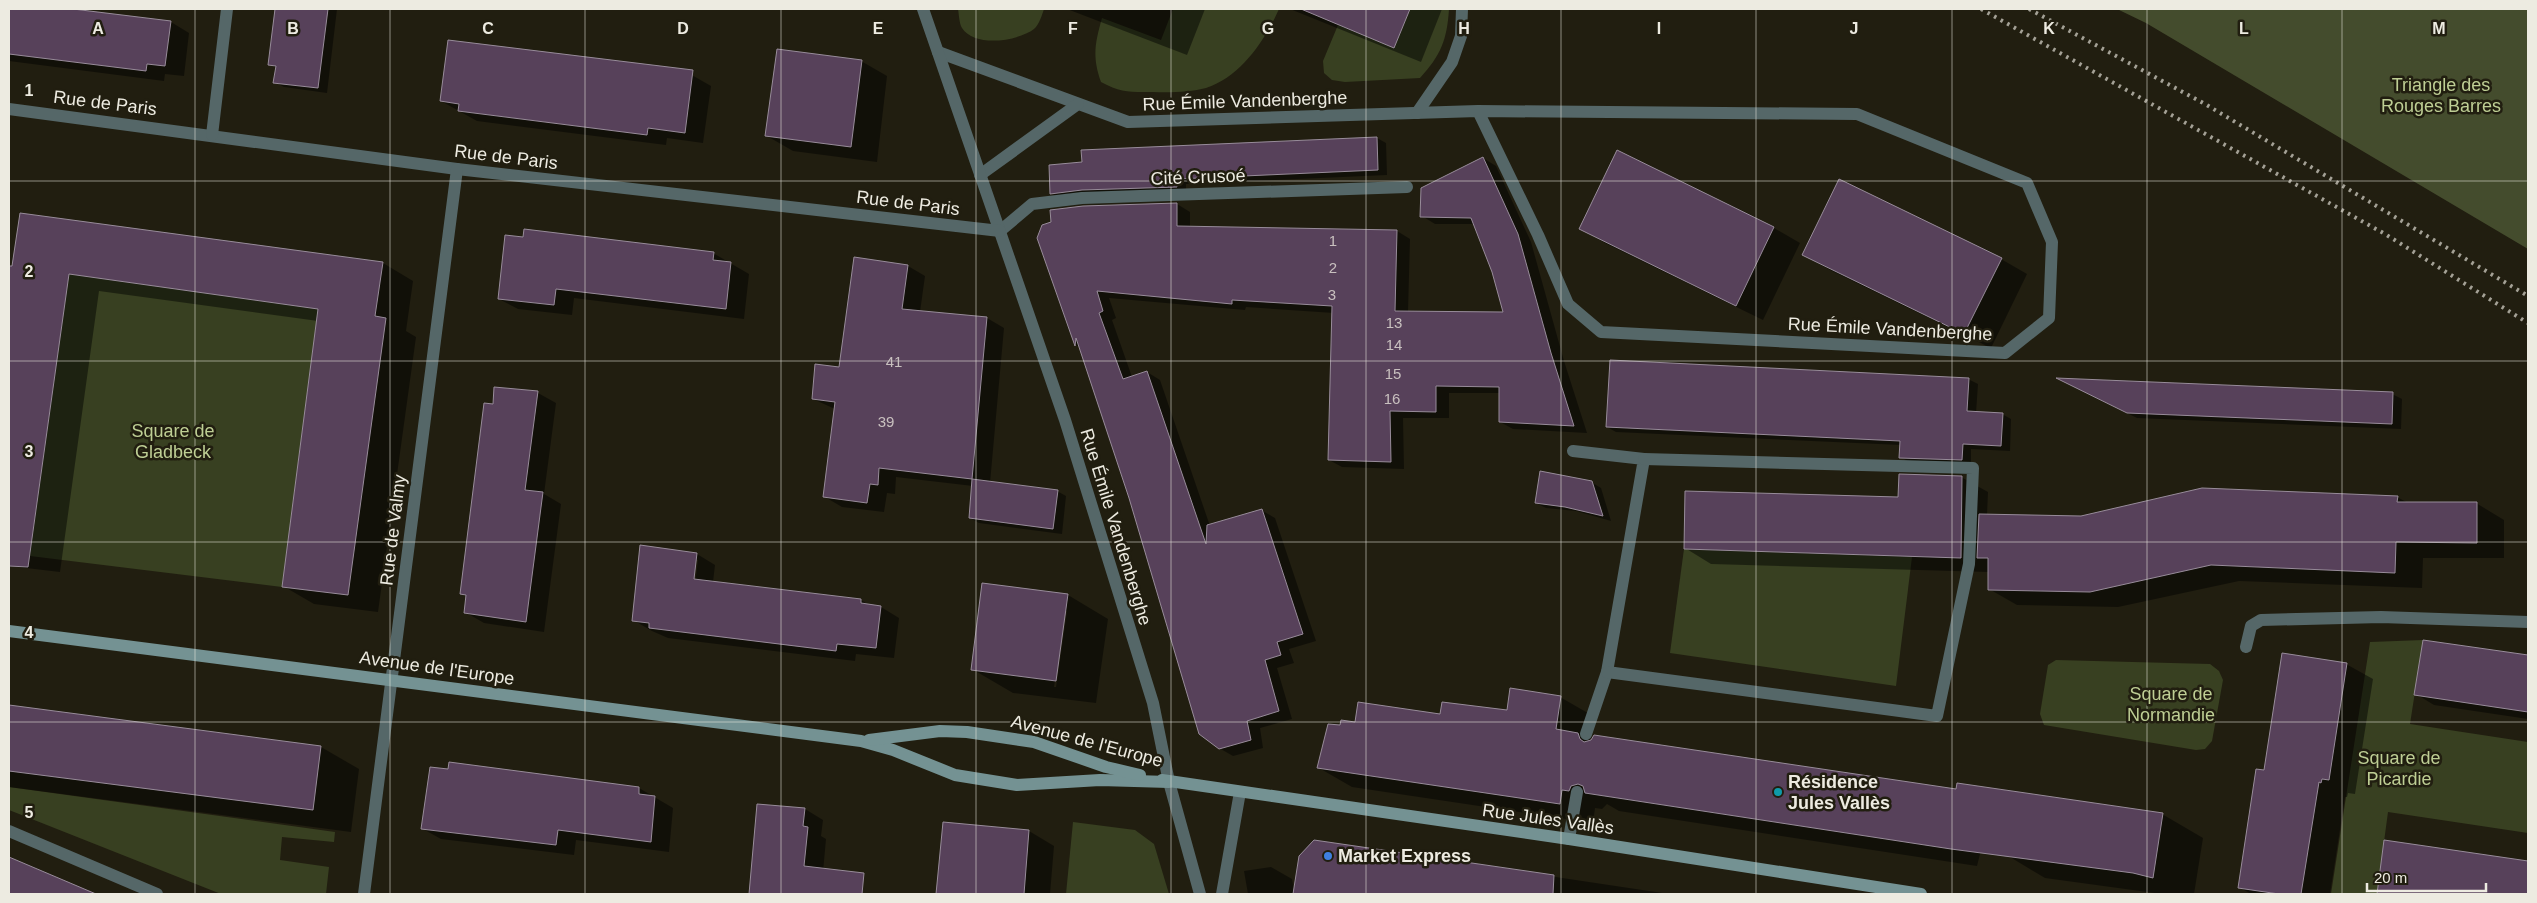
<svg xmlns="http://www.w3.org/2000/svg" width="2537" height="903" viewBox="0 0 2537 903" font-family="Helvetica,sans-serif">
	<rect width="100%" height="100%" fill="#211e10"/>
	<g fill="#384021">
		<path d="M958 9H1044C1042 15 1039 25 1034 29 1018 41 975 48 962 28 959 23 959 14 958 9Z"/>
		<path d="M1173 9H1279C1265 40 1241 77 1206 88 1191 92 1169 93 1153 92 1130 92 1121 93 1101 82 1092 57 1095 43 1102 18L1161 40Z"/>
		<path d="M1410 9H1449C1447 40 1441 55 1420 78L1345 82 1332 80 1324 73 1323 61 1338 25 1394 48Z"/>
		<path d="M69 274 318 309 282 587 30 556Z"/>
		<path d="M1684 549 1912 557 1896 686 1670 653Z"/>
		<path d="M2423 640 2410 724 2528 742V833L2388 812 2377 894H2331L2370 642Z"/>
		<path d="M2056 660 2210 664 2219 671 2223 680 2212 741 2205 749 2196 750 2044 725 2040 714 2048 665Z"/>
		<path d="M9 787 335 832 334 842 282 837 280 860 329 867 326 894H221L9 810Z"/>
		<path d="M1073 822 1135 830 1154 844 1169 894H1066Z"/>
	</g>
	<path fill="#444c2d" d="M2117 9H2528V249L2146 23Z"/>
	<g fill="#0007" fill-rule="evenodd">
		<path d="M9 9H63L171 22 189 33 184 76 165 74 164 81 9 61Z"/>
		<path d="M276 9H337L327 93 284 87 275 82 277 68 269 64Z"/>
		<path d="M1067 9H1205L1187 55Z"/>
		<path d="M1290 9H1442L1421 62Z"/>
		<path d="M861 61 887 76 877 162 793 151 767 136Z"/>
		<path d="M683 70 711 86 703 143 667 138 666 145 477 121 441 101Z"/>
		<path d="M1377 138 1386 143 1387 175 1186 184V191L1060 198 1051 193Z"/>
		<path d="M1618 152 1774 228 1800 243 1763 320 1607 244 1581 229Z"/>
		<path d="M1483 158 1496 166 1531 242 1564 361 1587 433 1513 429 1500 422V393H1449V418H1403L1404 469 1342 467 1329 460 1334 313 1246 307 1245 310 1109 298 1116 318 1112 320 1132 377 1147 372 1160 380 1210 526 1261 510 1275 518 1316 641 1289 649 1294 663 1277 668 1292 719 1260 728 1263 748 1233 756 1219 748 1129 498 1081 348 1076 345 1038 238 1177 204 1190 212V227L1397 231 1410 239 1408 312 1505 314 1493 271 1475 224H1435L1422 216Z"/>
		<path d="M713 253 749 274 744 319 574 298 572 315 518 309 499 299Z"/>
		<path d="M1804 255 2001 259 2027 274 1991 348 1830 270Z"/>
		<path d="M383 263 413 281 406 331 416 337 378 612 314 604 283 586 318 321 99 291 60 572 9 566V267Z"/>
		<path d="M908 266 925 276 920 312 987 318 1004 328 990 483 1057 491 1066 496 1062 534 979 523 970 518 973 486 896 477 895 494 887 493 884 512 842 507 825 497 835 409 813 399 840 368Z"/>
		<path d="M1968 379 1978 384 1976 413 2002 414 2011 419 2010 451 1971 449V464L1910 462 1900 457 1901 445 1616 432 1607 427Z"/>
		<path d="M2067 383 2392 394 2402 399 2401 429 2137 418Z"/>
		<path d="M495 388 538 393 556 403 544 494 561 504 544 632 484 623 465 612 467 597 461 593Z"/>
		<path d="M1961 477 1988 492 1987 515 2082 518 2397 497 2408 503H2476L2504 520V558H2423L2422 588 2239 581 2118 607 2017 605 1989 589V572L1711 564 1685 548 1899 498Z"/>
		<path d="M1591 482 1601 488 1611 521 1576 511 1546 508 1536 503Z"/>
		<path d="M641 547 697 554 715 565 713 582 861 600 869 605 881 607 899 618 894 658 856 654 855 661 668 638 652 631 633 620ZM695 560H698L695 585H692Z"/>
		<path d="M1068 595 1108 619 1096 703 1013 693 972 669ZM1065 611H1067L1056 687H1054Z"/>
		<path d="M2424 642 2528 657V719L2434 705 2416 694Z"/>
		<path d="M2346 664 2373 679 2355 794 2348 793 2347 797H2345L2330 894H2251L2239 887Z"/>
		<path d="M1560 697 1593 716 1589 746 1991 810 1977 866 1619 811 1607 804 1602 809 1595 808 1593 823 1352 787 1319 768 1341 727 1441 715 1508 712Z"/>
		<path d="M9 706 321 747 359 769 351 832 9 787Z"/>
		<path d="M449 770 639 788 673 808 669 852 576 840 574 855 441 839 423 829Z"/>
		<path d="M758 805 805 809 823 820 821 836 826 839 821 894H750Z"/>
		<path d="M2162 814 2203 838 2194 894H2162L2045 878 2005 854Z"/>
		<path d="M944 823 1029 831 1054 846 1050 894H938Z"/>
		<path d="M1315 841 1669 894H1248L1244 871 1271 867 1292 879 1294 891Z"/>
		<path d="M2385 841 2528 862V894H2378Z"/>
		<path d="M9 857 95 894H14L9 892Z"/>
	</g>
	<g fill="#57415a" stroke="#988c9a">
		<path d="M9 9H73L171 21 165 66 147 64 146 71 9 54Z"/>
		<path d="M275 9H328L318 88 273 83 276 66 268 65Z"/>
		<path d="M1301 9H1410L1394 48Z"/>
		<path d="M448 40 693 70 685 133 648 128 647 135 458 111 459 104 440 101Z"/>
		<path d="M777 49 862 60 851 147 765 136Z"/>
		<path d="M1377 137 1378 170 1177 179V187L1082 190 1050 194 1049 165 1082 162 1081 150Z"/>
		<path d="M1617 150 1774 227 1736 306 1579 229Z"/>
		<path d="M1483 157 1518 234 1551 353 1574 426 1499 422V387L1436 386V412L1390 411 1391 462 1328 460 1332 306 1232 300V304L1097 291 1103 311 1099 313 1123 379 1147 371 1206 544 1207 525 1262 509 1303 634 1277 642 1281 655 1265 660 1279 711 1247 721 1251 740 1219 749 1199 734 1129 498 1076 338 1075 346 1037 238 1042 225 1051 222 1050 210 1083 206 1177 203V226L1397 230 1395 311 1503 312 1492 272 1471 218 1420 217 1421 188Z"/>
		<path d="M1839 179 2002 258 1964 334 1802 255Z"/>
		<path d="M20 213 383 262 375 316 386 318 348 595 282 587 318 309 69 274 28 567 9 566V266H12Z"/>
		<path d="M524 229 714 252 713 260 731 262 726 309 556 289 554 305 498 299 505 235 523 237Z"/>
		<path d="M854 257 908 265 902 309 987 317 972 479 879 468 878 485 870 484 867 503 823 497 835 402 812 399 815 364 839 367Z"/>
		<path d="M1610 360 1969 378 1967 411 2003 413 2001 446 1963 444 1962 460 1899 458 1900 441 1606 427Z"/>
		<path d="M2056 378 2393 392 2392 424 2127 413Z"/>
		<path d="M494 387 538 391 525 490 543 492 526 622 464 613 466 595 460 594 484 403 493 404Z"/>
		<path d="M1540 471 1592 481 1603 516 1565 507 1535 503Z"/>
		<path d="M1899 474 1962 476 1961 558 1684 549 1685 491 1898 497Z"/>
		<path d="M972 479 1058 490 1053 529 969 518Z"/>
		<path d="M2202 488 2398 496 2397 502H2477V543L2396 542 2395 573 2211 565 2090 592 1988 590V558H1977L1979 514 2081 516Z"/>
		<path d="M640 545 697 553 694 579 861 599V603L881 606 876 648 837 644 836 651 649 628V623L632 621Z"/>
		<path d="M982 583 1068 594 1056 681 971 670Z"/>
		<path d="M2423 640 2528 655V712L2414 695Z"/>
		<path d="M2282 653 2347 663 2329 780 2322 779 2321 783 2319 782 2301 894H2279L2238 888 2256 769 2264 770Z"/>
		<path d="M1510 688 1561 696 1556 729 1578 733 1580 739 1584 742 1591 740 1594 735 1956 789 1957 783 2163 813 2153 878 2133 873 1951 849 1585 793 1583 786 1578 784 1571 786 1569 791 1562 790 1560 804 1317 768 1328 724 1340 725 1341 720 1355 722 1358 702 1440 714 1442 702 1507 710Z"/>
		<path d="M9 705 321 746 313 810 9 771Z"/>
		<path d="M449 762 639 787V794L655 796 651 842 558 830 556 845 421 829 430 767 448 769Z"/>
		<path d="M757 804 805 808 803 826 808 827 804 866 864 873 862 894H749Z"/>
		<path d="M943 822 1029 830 1024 894H936Z"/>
		<path d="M1314 840 1554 875 1553 894H1293L1299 856Z"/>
		<path d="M2384 840 2528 861V894H2377Z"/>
		<path d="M9 857 96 894H9Z"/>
	</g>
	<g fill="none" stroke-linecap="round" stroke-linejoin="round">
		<g stroke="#556768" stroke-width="12">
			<path d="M938 52 1128 122 1478 111 1857 114 2027 183 2052 242 2049 318 2005 353 1601 332 1568 304 1538 235 1478 111"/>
			<path d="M1417 113 1452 62 1461 36 1462 9"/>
			<path d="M980 175 1078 104"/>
			<path d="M1000 231 1032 204 1082 198 1407 187"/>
			<path d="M1573 451 1644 459 1607 672 1586 734"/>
			<path d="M1607 672 1937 716 1969 564 1973 468 1644 459"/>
			<path d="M9 831 157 894"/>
			<path d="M1569 839 1577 792"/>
		</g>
		<g stroke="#556768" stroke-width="12">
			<path d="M923 9 1065 420 1153 703 1169 782 1200 894"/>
			<path d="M9 109 457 169 1000 231"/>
			<path d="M212 135 227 9"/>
			<path d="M2246 647 2251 626 2261 620 2381 617 2528 622"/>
			<path d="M364 894 457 169"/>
			<path d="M1222 894 1240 792"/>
		</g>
		<g stroke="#749293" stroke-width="12">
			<path d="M9 631 861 741 893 750 955 775 1017 785 1100 780 1169 782"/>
			<path d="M869 740 940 731 967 732 1034 742 1106 767 1140 775"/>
			<path d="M1162 780 1569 839 1921 894"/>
		</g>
		<g stroke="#a4a196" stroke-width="4" stroke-dasharray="2.5 5" stroke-linecap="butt">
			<path d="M1981 9 2385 234 2528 323"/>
			<path d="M2029 9 2205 104 2528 296"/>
		</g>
	</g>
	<path fill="none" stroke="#edebe1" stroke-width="1" stroke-opacity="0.55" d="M195 9V894M390 9V894M585 9V894M781 9V894M976 9V894M1171 9V894M1366 9V894M1561 9V894M1756 9V894M1952 9V894M2147 9V894M2342 9V894M9 181H2528M9 361H2528M9 542H2528M9 722H2528"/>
	<circle fill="#0f9aa8" stroke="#211e10" stroke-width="2" cx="1778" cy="792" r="5"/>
	<circle fill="#3f7fe0" stroke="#211e10" stroke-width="2" cx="1328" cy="856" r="5"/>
	<g text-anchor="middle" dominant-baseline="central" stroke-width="5" stroke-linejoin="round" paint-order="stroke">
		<g font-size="15" fill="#c8c0bf">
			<text x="1333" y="240">1</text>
			<text x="1333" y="267">2</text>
			<text x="1332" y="294">3</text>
			<text x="1394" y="322">13</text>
			<text x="1394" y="344">14</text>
			<text x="894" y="361">41</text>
			<text x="1393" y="373">15</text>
			<text x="1392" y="398">16</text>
			<text x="886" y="421">39</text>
		</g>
		<g font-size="18" fill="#bece94" stroke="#211e10">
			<text x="2441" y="85">Triangle des<tspan x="2441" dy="21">Rouges Barres</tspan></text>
			<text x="173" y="431">Square de<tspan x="173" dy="21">Gladbeck</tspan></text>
			<text x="2171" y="694">Square de<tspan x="2171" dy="21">Normandie</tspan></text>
			<text x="2399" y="758">Square de<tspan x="2399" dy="21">Picardie</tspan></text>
		</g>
		<g font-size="18" fill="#edebe1" stroke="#211e10">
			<text transform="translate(1245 101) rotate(-2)">Rue Émile Vandenberghe</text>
			<text transform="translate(105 103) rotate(7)">Rue de Paris</text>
			<text transform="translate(506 157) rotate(7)">Rue de Paris</text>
			<text transform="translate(1198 177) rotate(-2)">Cité Crusoé</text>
			<text transform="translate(908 203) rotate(7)">Rue de Paris</text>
			<text transform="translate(1890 329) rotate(3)">Rue Émile Vandenberghe</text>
			<text transform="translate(1116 527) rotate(73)">Rue Émile Vandenberghe</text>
			<text transform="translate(393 530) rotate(-83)">Rue de Valmy</text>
			<text transform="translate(437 668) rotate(8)">Avenue de l'Europe</text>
			<text transform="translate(1087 741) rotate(15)">Avenue de l'Europe</text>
			<text transform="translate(1548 819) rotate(8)">Rue Jules Vallès</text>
		</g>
		<g font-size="18" font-weight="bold" fill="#edebe1" stroke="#211e10" text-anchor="start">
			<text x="1788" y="782">Résidence<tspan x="1788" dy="21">Jules Vallès</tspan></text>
			<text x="1338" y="856">Market Express</text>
		</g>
	</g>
	<g font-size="16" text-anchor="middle" font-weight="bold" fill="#edebe1" stroke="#211e10" stroke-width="5" stroke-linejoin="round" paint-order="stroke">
		<text x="98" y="34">A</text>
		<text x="293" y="34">B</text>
		<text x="488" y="34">C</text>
		<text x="683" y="34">D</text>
		<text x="878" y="34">E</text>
		<text x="1073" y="34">F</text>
		<text x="1268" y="34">G</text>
		<text x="1464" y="34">H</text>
		<text x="1659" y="34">I</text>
		<text x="1854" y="34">J</text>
		<text x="2049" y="34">K</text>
		<text x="2244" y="34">L</text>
		<text x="2439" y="34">M</text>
		<text x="29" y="96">1</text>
		<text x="29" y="277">2</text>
		<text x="29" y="457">3</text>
		<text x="29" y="638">4</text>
		<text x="29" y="818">5</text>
	</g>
	<rect width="2537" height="903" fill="none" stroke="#edebe1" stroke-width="20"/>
	<path d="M2367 883v8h119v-8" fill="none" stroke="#edebe1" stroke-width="2.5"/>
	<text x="2374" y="883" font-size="15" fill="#edebe1" stroke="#211e10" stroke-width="4" paint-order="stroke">20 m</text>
</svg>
